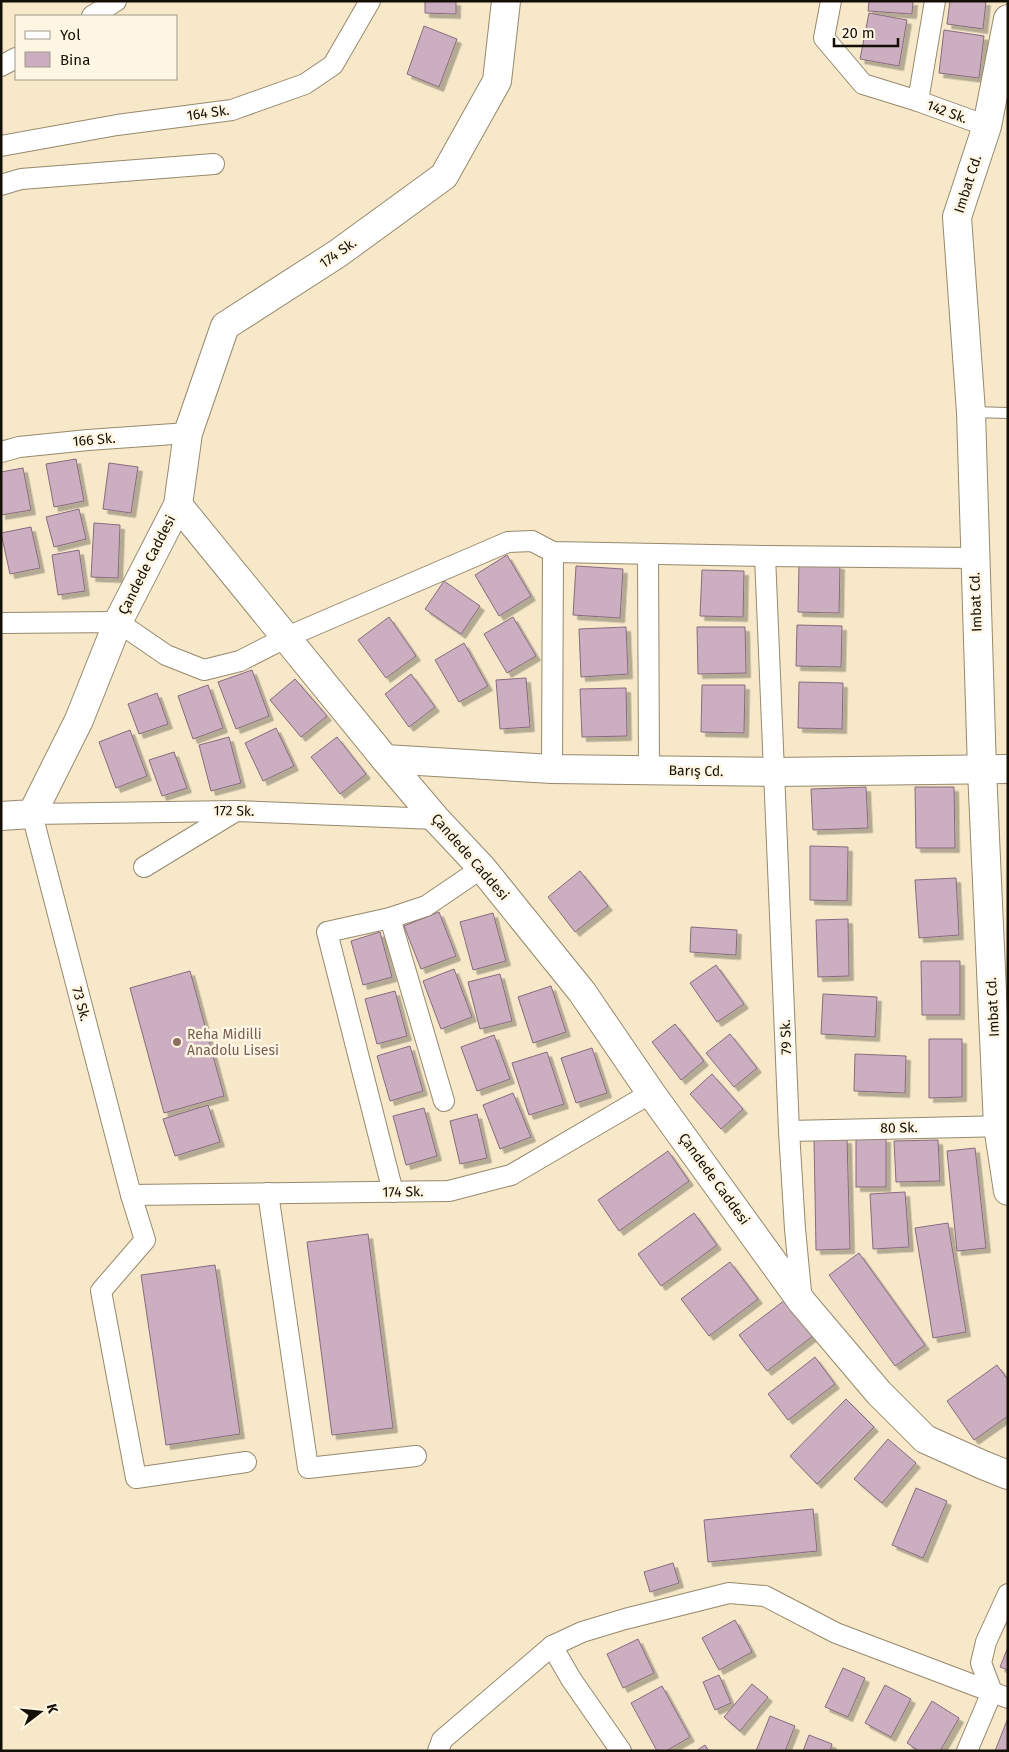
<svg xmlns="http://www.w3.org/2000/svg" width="1009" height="1752" viewBox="0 0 1009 1752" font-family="'Fira Sans',sans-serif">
	<defs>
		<filter id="shadow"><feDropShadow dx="4.5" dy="4.5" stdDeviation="0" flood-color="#0004"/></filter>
	</defs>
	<rect width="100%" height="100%" fill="#f6e8c9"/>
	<g fill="#ccaec1" stroke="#876b7e" filter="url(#shadow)">
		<path d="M425 1H456V14L425 13Z"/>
		<path d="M869 1H913L912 14 868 11Z"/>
		<path d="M950 1H986L983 29 947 24Z"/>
		<path d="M869 13 907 20 899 66 860 59Z"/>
		<path d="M424 26 457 39 439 87 407 74Z"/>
		<path d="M944 30 984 36 979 78 939 73Z"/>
		<path d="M76 459 84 501 54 507 46 464Z"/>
		<path d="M109 463 138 467 131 513 103 509Z"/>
		<path d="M23 468 31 510 1 515V472Z"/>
		<path d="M79 509 86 539 54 547 46 517Z"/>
		<path d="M94 523 120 525 118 578 91 577Z"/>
		<path d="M31 527 40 568 10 574 1 533Z"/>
		<path d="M79 550 85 591 58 595 52 555Z"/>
		<path d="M507 555 531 596 499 616 475 575Z"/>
		<path d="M799 564 840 565 839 613 798 612Z"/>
		<path d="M576 566 623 569 620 618 573 615Z"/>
		<path d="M702 570 744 571 743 617 700 616Z"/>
		<path d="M444 581 480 606 461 634 425 609Z"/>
		<path d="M389 617 416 656 386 678 358 640Z"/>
		<path d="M513 617 536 656 507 673 484 634Z"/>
		<path d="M797 625 842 626 841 667 796 666Z"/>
		<path d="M626 627 628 674 581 677 579 629Z"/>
		<path d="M697 627H745L746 673 698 674Z"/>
		<path d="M464 643 488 686 459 702 435 660Z"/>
		<path d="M252 670 269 716 236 729 218 682Z"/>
		<path d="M411 674 435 707 409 727 385 694Z"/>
		<path d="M526 678 530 727 500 729 496 680Z"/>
		<path d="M295 679 327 716 301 737 270 700Z"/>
		<path d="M799 682 843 683 842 729 798 728Z"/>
		<path d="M208 685 223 728 193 739 178 696Z"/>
		<path d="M702 685H745L744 733 701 732Z"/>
		<path d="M626 688 627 736 582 737 580 689Z"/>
		<path d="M157 693 168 724 139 734 128 704Z"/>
		<path d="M276 728 294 766 263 781 245 743Z"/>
		<path d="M130 730 147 776 116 788 99 742Z"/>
		<path d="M229 737 241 783 211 791 199 745Z"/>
		<path d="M337 737 366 774 340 794 311 757Z"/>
		<path d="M174 752 187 788 162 796 149 760Z"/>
		<path d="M866 787 868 828 813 830 811 789Z"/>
		<path d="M915 787H954L955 848H916Z"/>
		<path d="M810 846 848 847 847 901 810 900Z"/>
		<path d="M580 871 608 906 575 932 548 897Z"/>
		<path d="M956 878 959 935 919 938 915 880Z"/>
		<path d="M439 912 456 956 421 969 404 926Z"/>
		<path d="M493 913 506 961 473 970 460 922Z"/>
		<path d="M848 919 849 976 818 977 816 920Z"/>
		<path d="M691 927 737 930 736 955 690 952Z"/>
		<path d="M380 932 392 977 363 985 351 941Z"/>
		<path d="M921 961H960V1015H922Z"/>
		<path d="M716 965 744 1004 717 1022 690 983Z"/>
		<path d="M454 969 472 1017 441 1029 423 981Z"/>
		<path d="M190 971 224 1096 164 1113 130 988Z"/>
		<path d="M500 974 512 1021 480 1029 468 982Z"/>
		<path d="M551 986 566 1032 533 1043 518 997Z"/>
		<path d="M395 991 407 1036 377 1044 365 999Z"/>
		<path d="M823 994 877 997 875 1037 821 1034Z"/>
		<path d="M675 1024 704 1061 681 1080 652 1042Z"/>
		<path d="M730 1034 757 1068 734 1087 706 1053Z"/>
		<path d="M494 1035 510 1079 477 1091 461 1047Z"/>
		<path d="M929 1039H962V1097L929 1098Z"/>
		<path d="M410 1046 423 1091 390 1101 377 1056Z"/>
		<path d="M592 1048 607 1093 576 1103 561 1058Z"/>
		<path d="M547 1052 564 1104 529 1115 512 1063Z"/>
		<path d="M855 1054 906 1056 905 1093 854 1091Z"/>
		<path d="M712 1074 743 1109 721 1129 690 1094Z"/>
		<path d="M513 1093 531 1137 500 1149 483 1105Z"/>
		<path d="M208 1105 220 1142 175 1156 163 1119Z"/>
		<path d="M424 1108 437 1156 406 1165 393 1116Z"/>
		<path d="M477 1114 487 1158 460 1164 450 1121Z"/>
		<rect x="856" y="1138" width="30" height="49"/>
		<path d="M814 1139H847L850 1249 816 1250Z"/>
		<path d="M938 1140 940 1181 896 1182 894 1141Z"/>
		<path d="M975 1148 986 1248 957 1251 947 1151Z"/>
		<path d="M668 1151 689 1181 619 1231 598 1200Z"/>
		<path d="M905 1192 909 1247 873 1249 870 1194Z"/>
		<path d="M694 1213 717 1245 661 1286 638 1254Z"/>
		<path d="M948 1223 966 1332 933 1338 915 1228Z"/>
		<path d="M368 1234 393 1428 332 1435 307 1242Z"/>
		<path d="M859 1253 925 1345 895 1366 829 1275Z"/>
		<path d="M730 1262 758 1299 709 1336 681 1299Z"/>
		<path d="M215 1265 240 1434 166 1445 141 1275Z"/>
		<path d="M785 1300 813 1336 767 1371 739 1335Z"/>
		<path d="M815 1357 835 1384 788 1420 768 1394Z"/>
		<path d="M997 1365 1008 1380V1416L974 1440 947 1401Z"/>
		<path d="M846 1399 874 1427 817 1484 790 1456Z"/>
		<path d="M888 1439 916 1463 882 1503 854 1479Z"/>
		<path d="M916 1488 947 1501 923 1558 892 1545Z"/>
		<path d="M813 1509 817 1551 708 1562 704 1520Z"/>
		<path d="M673 1563 679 1583 650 1592 644 1572Z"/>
		<path d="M735 1620 752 1652 719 1670 702 1638Z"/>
		<path d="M638 1639 654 1673 623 1688 607 1654Z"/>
		<path d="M1008 1647V1670L1000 1667Z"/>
		<path d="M843 1668 865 1678 848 1717 825 1707Z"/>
		<path d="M719 1675 731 1703 715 1710 703 1682Z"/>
		<path d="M752 1684 768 1697 740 1731 724 1717Z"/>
		<path d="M885 1685 911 1699 891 1737 865 1723Z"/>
		<path d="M662 1686 690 1737 666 1751H657L631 1703Z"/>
		<path d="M932 1701 959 1718 940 1751H919L907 1743Z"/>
		<path d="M770 1716 795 1726 785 1751H756Z"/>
		<path d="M1008 1718V1751H995Z"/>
		<path d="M809 1735 832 1744 830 1751H803Z"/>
		<path d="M705 1745 709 1751H696Z"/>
	</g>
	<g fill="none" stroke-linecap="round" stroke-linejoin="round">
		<g stroke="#96896d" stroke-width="12">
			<path id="lane" d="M972 412 1008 413"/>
		</g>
		<g stroke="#96896d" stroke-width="22">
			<g id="street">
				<path d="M831 1 824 38 863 84 918 101"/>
				<path d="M935 1 918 101 987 126"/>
				<path d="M92 16 116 1"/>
				<path d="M1 66 16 58"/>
				<path d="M1 146 117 125 232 110 305 84 333 65 370 1"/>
				<path d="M1 185 21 179 214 164"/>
				<path d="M1 452 19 447 88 440 188 433"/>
				<path d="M648 554 649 770"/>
				<path d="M765 556 789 1131 795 1229 802 1302"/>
				<path d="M1 623 118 622 166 655 204 670 240 661 287 637 508 542 532 541 553 552 765 556 975 558"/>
				<path d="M552 769 553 552"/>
				<path d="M144 867 236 811"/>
				<path d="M390 918 444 1101"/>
				<path d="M789 1131 1008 1126"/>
				<path d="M393 1192 327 932 390 918 426 906 482 868"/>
				<path d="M268 1193 308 1468 416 1456"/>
				<path d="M131 1195 449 1191 511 1175 651 1093"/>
				<path d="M246 1462 136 1478 101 1291 145 1240 131 1195 32 814 236 811 436 819"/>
				<path d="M1008 1594 986 1642 981 1663 992 1692 1008 1698"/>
				<path d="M438 1751 442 1740 552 1646"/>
				<path d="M621 1751 571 1679 552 1646 582 1632 625 1619 729 1593 765 1596 836 1633 992 1692 967 1751"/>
			</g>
		</g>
		<g stroke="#96896d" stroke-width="30">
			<g id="secondary">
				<path d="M1008 19 987 126 957 217 971 412 982 770 998 1126 1008 1191"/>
				<path d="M178 505 385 759 436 819 482 868 582 992 651 1093 802 1302 879 1393 925 1439 983 1465 1008 1475"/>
				<path d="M385 759 552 769 775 772 1008 769"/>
				<path d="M1 816 32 814 79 720 118 622 178 505 188 433 225 326 337 254 444 176 497 81 506 1"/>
			</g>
		</g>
		<use href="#lane" stroke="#fff" stroke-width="10"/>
		<use href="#street" stroke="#fff" stroke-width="20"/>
		<use href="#secondary" stroke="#fff" stroke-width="28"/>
	</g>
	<circle fill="#8d6e63" stroke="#fef5e3" stroke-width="2" cx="177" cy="1042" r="5"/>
	<g text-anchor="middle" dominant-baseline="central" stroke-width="5" stroke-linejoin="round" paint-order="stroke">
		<g font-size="14" fill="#140f05" stroke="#fef5e3">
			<text transform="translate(947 112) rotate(20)">142 Sk.</text>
			<text transform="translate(208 113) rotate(-8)">164 Sk.</text>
			<text transform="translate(968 184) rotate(-72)">Imbat Cd.</text>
			<text transform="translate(338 253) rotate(-35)">174 Sk.</text>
			<text transform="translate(94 440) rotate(-5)">166 Sk.</text>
			<text transform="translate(147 565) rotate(-63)">Çandede Caddesi</text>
			<text transform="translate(976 602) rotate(-92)">Imbat Cd.</text>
			<text transform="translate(696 771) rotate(1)">Barış Cd.</text>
			<text transform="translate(234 811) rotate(1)">172 Sk.</text>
			<text transform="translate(470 857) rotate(49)">Çandede Caddesi</text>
			<text transform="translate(81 1004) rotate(75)">73 Sk.</text>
			<text transform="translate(993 1007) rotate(-93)">Imbat Cd.</text>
			<text transform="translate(786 1037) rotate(-92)">79 Sk.</text>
			<text transform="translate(899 1128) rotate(-1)">80 Sk.</text>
			<text transform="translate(714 1179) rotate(54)">Çandede Caddesi</text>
			<text transform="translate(403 1192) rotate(-1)">174 Sk.</text>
		</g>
		<g font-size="14" fill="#785e54" stroke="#fef5e3" text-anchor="start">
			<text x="187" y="1034">Reha Midilli<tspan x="187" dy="16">Anadolu Lisesi</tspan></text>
		</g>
	</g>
	<rect width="1009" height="1752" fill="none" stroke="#140f05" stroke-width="5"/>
	<rect x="15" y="15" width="162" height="65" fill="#fef5e3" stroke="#a0998a"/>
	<rect x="25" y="31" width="25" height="8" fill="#ffffff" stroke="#a0998a"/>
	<text x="60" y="40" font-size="15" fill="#140f05">Yol</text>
	<rect x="25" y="52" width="25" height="15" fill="#ccaec1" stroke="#a0998a"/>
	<text x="60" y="65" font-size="15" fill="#140f05">Bina</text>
	<g transform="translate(40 1712) rotate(74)" stroke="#fef5e3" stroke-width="4" paint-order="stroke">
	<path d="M0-4L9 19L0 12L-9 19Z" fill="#140f05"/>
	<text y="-8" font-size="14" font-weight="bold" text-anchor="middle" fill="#140f05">K</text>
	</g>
	<path d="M834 38v8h64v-8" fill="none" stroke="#140f05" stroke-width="2.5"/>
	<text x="842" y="38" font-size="15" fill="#140f05" stroke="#fef5e3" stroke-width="4" paint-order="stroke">20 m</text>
</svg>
